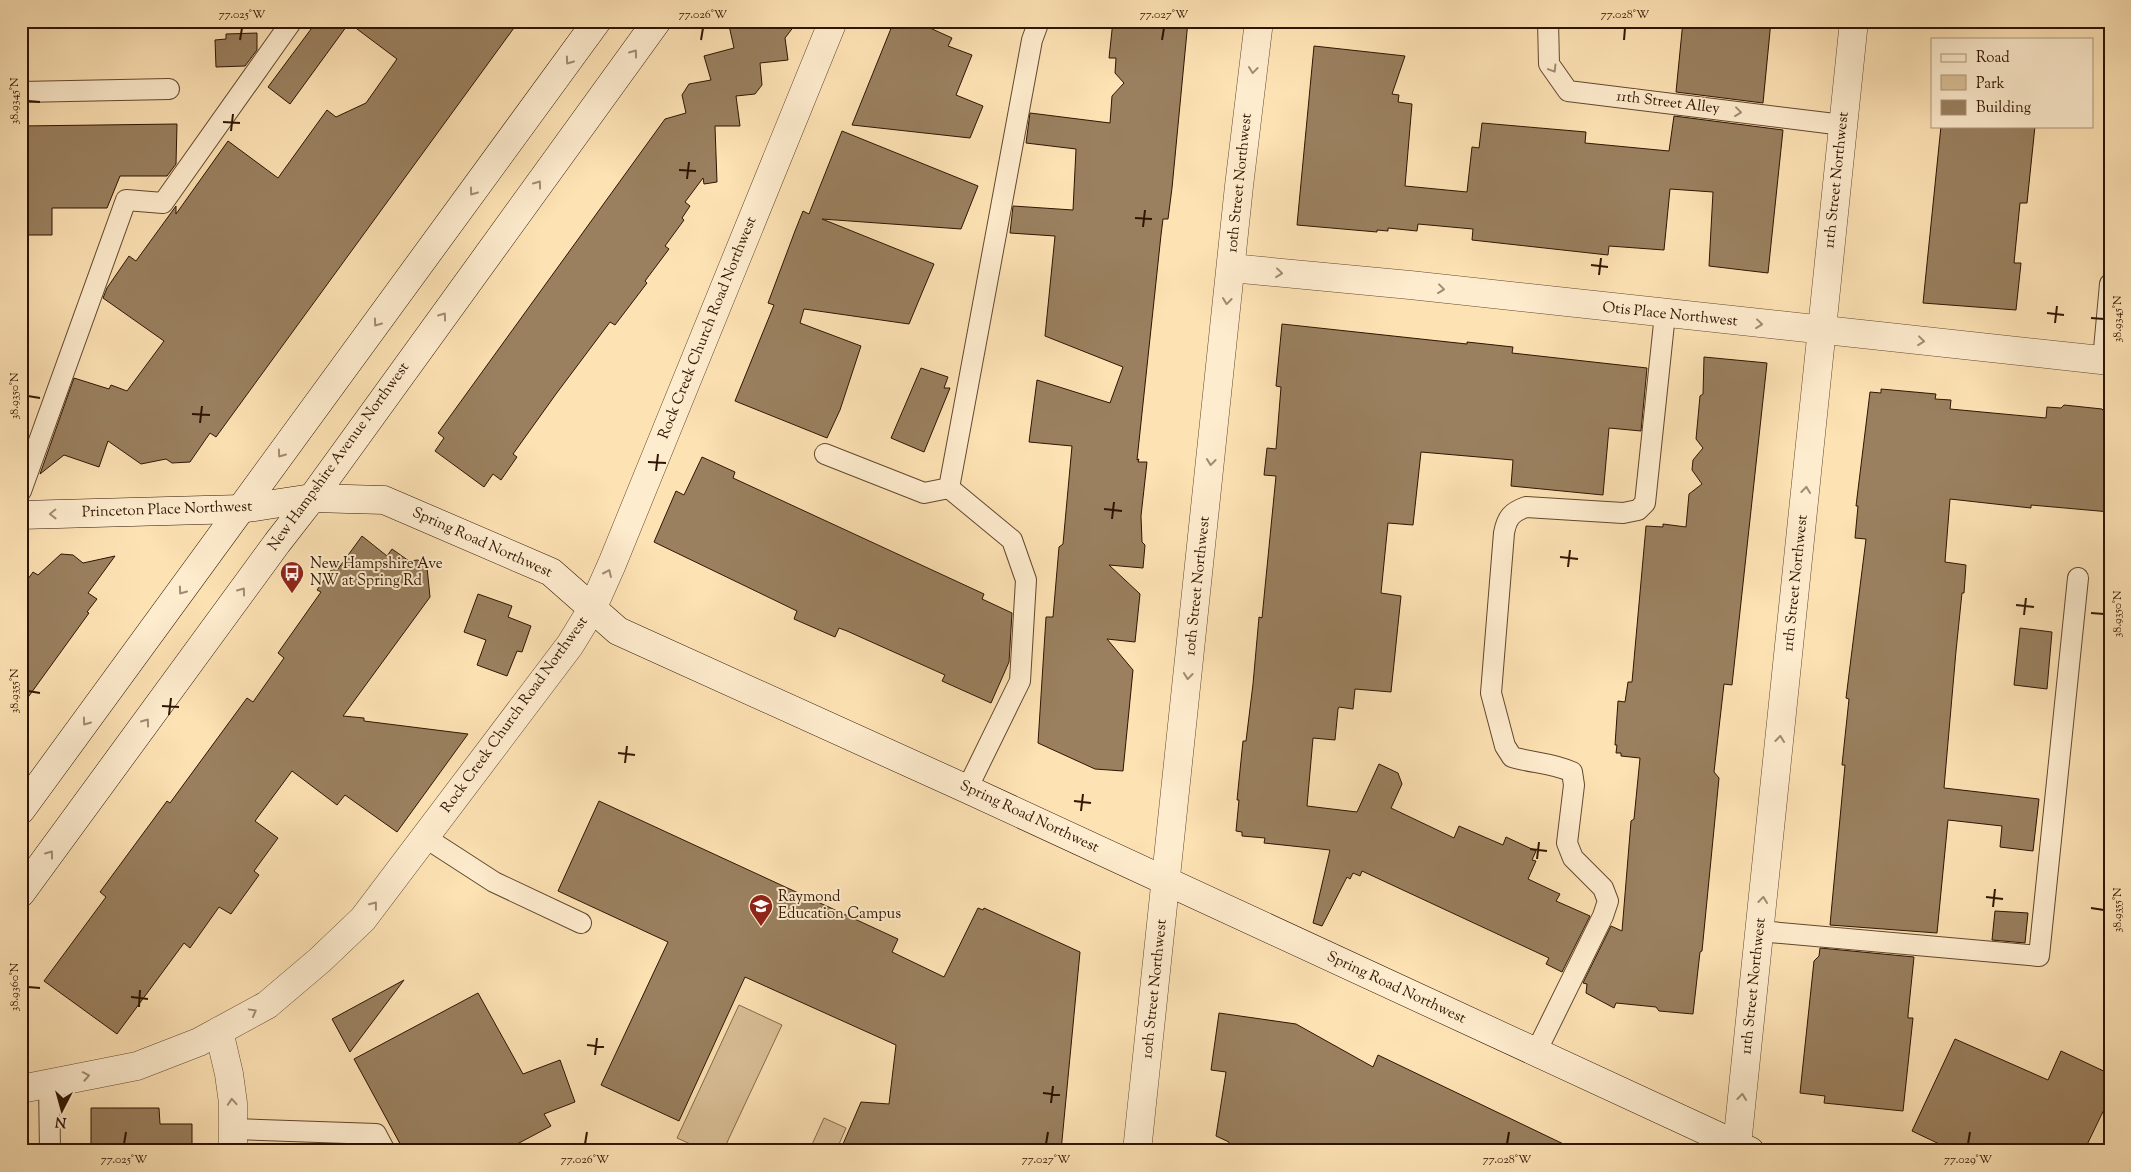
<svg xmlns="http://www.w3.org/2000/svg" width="2131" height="1172" viewBox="0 0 2131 1172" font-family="'Sorts Mill Goudy',serif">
	<rect width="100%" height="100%" fill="#fde2b4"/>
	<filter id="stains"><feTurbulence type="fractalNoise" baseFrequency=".004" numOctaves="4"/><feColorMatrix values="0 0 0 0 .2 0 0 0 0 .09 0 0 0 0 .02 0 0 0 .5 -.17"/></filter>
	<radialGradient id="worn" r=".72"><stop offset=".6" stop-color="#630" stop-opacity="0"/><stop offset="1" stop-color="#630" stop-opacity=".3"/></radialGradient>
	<g fill="#dabf96" stroke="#846a4c">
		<path d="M739 1005 782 1025 723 1151H706L677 1138Z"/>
		<path d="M824 1118 846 1128 836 1151H809Z"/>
	</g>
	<g fill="#9a805f" stroke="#2f1502">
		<path d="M317 21H519L216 437 210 433 190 462 172 463 166 459 141 464 108 441 99 467 64 455 40 474 74 378 109 389 111 385 127 391 164 341 103 298 107 288 129 256 136 261 176 206V214L228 141 278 178 327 110 336 117 366 103 397 59 349 23 290 104 268 87Z"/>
		<path d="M728 21H798L785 38 788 60 760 63 762 85 755 94 736 96 740 126H715L717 182 704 184 703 178 685 202 690 206 682 218 684 220 665 246 669 249 645 281 647 283 615 325 610 322 556 394 513 454 517 457 501 480 493 474 484 487 435 451 444 438 438 433 665 119 686 113 682 95 689 84 711 80 704 56 734 48Z"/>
		<path d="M894 21H933L930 28 952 38 948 46 972 55 956 95 983 106 970 138 852 125Z"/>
		<path d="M1113 21H1188L1172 188 1168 219H1163L1161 235 1137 460 1139 459 1138 462H1147L1141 516 1142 542 1145 545 1143 568 1109 565 1140 594 1135 642 1107 639 1133 670 1123 771 1095 769 1038 743 1046 617H1053L1059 547 1063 544 1072 446 1029 442 1037 380 1110 403 1123 367 1045 336 1055 236 1010 233 1013 206 1073 210 1076 149 1026 143 1030 113 1110 123 1112 96 1124 83 1115 73 1116 58H1109Z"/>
		<path d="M1683 21H1771L1763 103 1676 92Z"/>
		<path d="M257 33V50L245 66 216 67 215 40 226 39V34Z"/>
		<path d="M1314 46 1405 56 1392 94 1399 95 1398 102 1412 104 1405 186 1467 192 1472 147 1479 148 1482 123 1586 132 1585 143 1669 151 1674 116 1783 130 1768 273 1709 266 1713 192 1670 189 1664 250 1609 246 1608 255 1472 240 1473 229 1418 224 1417 231 1388 228V231L1377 230V232L1297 225Z"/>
		<path d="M177 124 176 164 167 176H120L107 208H52V235H21V126Z"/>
		<path d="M1941 126H2035L2027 203H2020L2014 263H2021L2016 310 1923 303Z"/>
		<path d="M842 131 978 186 961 229 822 219 934 264 909 324 804 309 800 323 861 346 840 410 827 438 735 401 774 305 768 303 795 231 803 211 809 214Z"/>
		<path d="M1282 324 1467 344V342L1513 347 1512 353 1647 368 1641 431 1609 428 1603 495 1511 486 1513 460 1421 452 1413 525 1388 523 1381 593 1401 596 1391 692 1355 689 1353 709 1339 707 1338 709 1335 740 1313 738 1307 806 1357 812 1379 764 1398 773 1402 784 1391 808 1454 838 1459 826 1503 845 1506 837 1536 851 1532 860 1536 861 1528 879 1560 894 1556 901 1590 916 1562 972 1546 964 1549 958 1362 871 1360 876 1353 873 1350 879 1347 877 1322 926 1313 923 1330 850 1264 843 1265 838 1242 836V832L1236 831 1239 800H1237L1243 741H1246L1253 684 1259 617 1262 618 1276 476 1264 475 1267 448 1276 449 1281 387 1276 386Z"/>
		<path d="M1704 357 1767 363 1732 685 1724 684 1714 772 1719 778 1702 951 1700 952 1693 1014 1659 1011 1656 1007 1616 1003 1614 1008 1586 993 1587 984 1583 983 1611 926 1622 931 1631 821 1634 819 1640 758 1621 756V753H1616L1617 745H1615L1618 701 1625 702 1628 682H1632L1646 526 1663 527V524L1686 527 1689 494 1702 484 1692 470 1693 460 1703 448 1696 439 1700 396 1703 394Z"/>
		<path d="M921 368 948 377 944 388H950L924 452 891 438Z"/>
		<path d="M1881 389 1936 394 1935 399 1951 400 1950 409 2046 418 2047 407 2061 408 2064 405 2102 409 2110 418V512L2031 505V508L1950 499 1945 562 1966 565 1964 593H1962L1956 651 1944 788 2039 799 2033 851 2000 847 2002 826 1948 820 1937 933 1830 925 1845 765H1842L1849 699 1846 698 1866 539 1855 538 1858 506H1856L1870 392 1881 393Z"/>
		<path d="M702 457 735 472 733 478 984 594 982 599 1012 613 1009 662 991 703 942 681 945 675 847 631 839 628 835 637 794 619 797 611 654 542 676 491 684 495Z"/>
		<path d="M362 536 387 556 392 549 409 561 418 560 427 567 430 597 343 716 364 718V721L468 734 397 832 345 795 337 805 292 771 255 821 278 838 254 871 259 875 231 914 219 907 190 948 184 943 117 1034 44 981 106 897 100 892 167 801 170 803 247 698 253 702 284 658 278 653 321 592 317 590 334 566 338 569Z"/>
		<path d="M61 554 73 555 83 563 115 556 88 593 97 599 87 612 89 613 21 707V589L33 572 38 575Z"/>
		<path d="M478 594 512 606 508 617 531 626 522 652 517 651 507 676 477 665 486 640 464 632Z"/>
		<path d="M2020 628 2052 632 2047 689 2014 685Z"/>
		<path d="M599 801 898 939 892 952 944 977 978 908 983 910 984 908 1080 952 1061 1151H840L861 1102 889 1104 896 1045 745 977 679 1121 601 1085 668 942 558 891Z"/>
		<path d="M1995 911 2028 913 2025 943 1992 940Z"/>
		<path d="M1820 948 1914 957 1908 1015V1018H1913L1903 1111 1824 1103 1825 1096 1800 1093 1814 961 1819 956Z"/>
		<path d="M404 980 350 1052 332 1019Z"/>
		<path d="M478 993 523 1074 560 1060 575 1102 544 1114 551 1126 504 1151H404L354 1059Z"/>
		<path d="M1219 1013 1296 1024 1373 1067 1378 1055 1578 1151H1228L1229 1142 1216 1136 1226 1072 1211 1070Z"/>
		<path d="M1955 1039 2048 1080 2061 1051 2110 1074V1097L2084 1151H1954L1912 1131Z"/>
		<path d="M91 1108H159L160 1124H192V1151H91Z"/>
	</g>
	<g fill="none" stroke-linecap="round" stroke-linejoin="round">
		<g stroke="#62482e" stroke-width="22">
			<g id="lane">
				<path d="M1548 21 1549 64 1568 91 1843 125"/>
				<path d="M21 92 169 89"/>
				<path d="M2103 360 2110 284"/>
				<path d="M825 454 924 493 949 488 1032 40 1039 21"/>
				<path d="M949 488 1012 540 1026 580 1020 681 967 789"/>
				<path d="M21 491 126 200 163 203 292 21"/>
				<path d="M426 838 494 882 581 923"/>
				<path d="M1759 931 2039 956 2078 578"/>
				<path d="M1536 1052 1603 916 1608 901 1603 888 1573 858 1567 843 1574 785 1572 772C1554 763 1532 763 1512 757L1505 746 1491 693 1504 533C1507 517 1512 512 1526 507L1623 513 1638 510 1645 503 1665 314"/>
				<path d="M49 1083 50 1151"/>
				<path d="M233 1129 376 1134 385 1151"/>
			</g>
		</g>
		<g stroke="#62482e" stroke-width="29">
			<g id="street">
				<path d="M1231 268 1410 285 2110 361"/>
				<path d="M219 1031 229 1074 233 1103V1151"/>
				<path d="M21 1089 137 1066 199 1042 267 1005 320 960 363 919 570 645 592 609 612 564 833 21"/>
				<path d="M1737 1145 1854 21"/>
				<path d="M1137 1151 1239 186 1259 21"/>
			</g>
		</g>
		<g stroke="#2f1502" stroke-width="29">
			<g id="secondary">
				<path d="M21 515 241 509 312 498 384 500 551 572 618 631 967 789 1750 1151"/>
				<path d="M21 810 597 21"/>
				<path d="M21 893 277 543 312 498 657 21"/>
			</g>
		</g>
		<use href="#lane" stroke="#feecce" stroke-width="20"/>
		<use href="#street" stroke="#feecce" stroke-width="28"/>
		<use href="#secondary" stroke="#feecce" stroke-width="28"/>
	</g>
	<defs><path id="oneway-chevron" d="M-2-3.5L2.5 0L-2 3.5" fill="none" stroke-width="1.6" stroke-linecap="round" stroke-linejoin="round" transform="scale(1.25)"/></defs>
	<g stroke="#a18b72">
		<use href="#oneway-chevron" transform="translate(634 53) rotate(-54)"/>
		<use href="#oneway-chevron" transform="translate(569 61) rotate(126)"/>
		<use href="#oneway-chevron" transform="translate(1553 69) rotate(59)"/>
		<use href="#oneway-chevron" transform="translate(1253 70) rotate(97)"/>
		<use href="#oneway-chevron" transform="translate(1738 112) rotate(7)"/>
		<use href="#oneway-chevron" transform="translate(538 184) rotate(-54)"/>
		<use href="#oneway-chevron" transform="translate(473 192) rotate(126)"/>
		<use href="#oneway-chevron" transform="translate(1279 273) rotate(6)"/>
		<use href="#oneway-chevron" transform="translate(1441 289) rotate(7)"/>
		<use href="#oneway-chevron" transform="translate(1227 301) rotate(96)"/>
		<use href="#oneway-chevron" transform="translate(443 316) rotate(-54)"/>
		<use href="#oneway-chevron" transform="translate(377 323) rotate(126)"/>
		<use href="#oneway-chevron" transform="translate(1759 324) rotate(6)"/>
		<use href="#oneway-chevron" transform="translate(1921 341) rotate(6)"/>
		<use href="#oneway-chevron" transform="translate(281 454) rotate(126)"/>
		<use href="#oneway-chevron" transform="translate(1211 462) rotate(96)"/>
		<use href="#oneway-chevron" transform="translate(1806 490) rotate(-84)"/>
		<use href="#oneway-chevron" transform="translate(53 514) rotate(179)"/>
		<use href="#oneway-chevron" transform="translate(608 573) rotate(-66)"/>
		<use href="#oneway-chevron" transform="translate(182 591) rotate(126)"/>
		<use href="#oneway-chevron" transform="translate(242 591) rotate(-54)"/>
		<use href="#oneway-chevron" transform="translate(1188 676) rotate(96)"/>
		<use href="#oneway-chevron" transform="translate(86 722) rotate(126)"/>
		<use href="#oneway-chevron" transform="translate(146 722) rotate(-54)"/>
		<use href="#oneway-chevron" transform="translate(1780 739) rotate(-84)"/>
		<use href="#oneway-chevron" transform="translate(50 854) rotate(-54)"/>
		<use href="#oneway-chevron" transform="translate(1763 900) rotate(-84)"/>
		<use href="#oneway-chevron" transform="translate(374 905) rotate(-52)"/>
		<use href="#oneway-chevron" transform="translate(253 1012) rotate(-29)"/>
		<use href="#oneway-chevron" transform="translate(86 1076) rotate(-11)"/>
		<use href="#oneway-chevron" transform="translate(1742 1097) rotate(-84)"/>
		<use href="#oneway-chevron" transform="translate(232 1102) rotate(-94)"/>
	</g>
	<path fill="none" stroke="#2f1502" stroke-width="2" d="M240 40 242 28M701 40 703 28M1162 40 1164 28M1624 40 1625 28M28 101 40 102M223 122 240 123M231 131 233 114M679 170 696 171M687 179 689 162M1135 218 1152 219M1143 227 1145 210M1591 265 1608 267M1599 275 1601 258M2047 313 2064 315M2091 318 2104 319M2055 323 2057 306M28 396 40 398M192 414 210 415M200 423 202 406M648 462 666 463M656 471 658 454M1104 509 1122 511M1112 519 1114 502M1560 557 1578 559M1568 567 1570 550M2016 605 2034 607M2091 613 2104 614M2024 615 2026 598M28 691 40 693M162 706 179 707M169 715 171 698M618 753 635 755M625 763 627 746M1074 801 1091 803M1081 811 1083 794M1530 849 1547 851M1537 859 1539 842M1986 897 2003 899M1993 907 1995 889M2091 908 2104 910M28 987 40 988M131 997 148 999M139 1007 140 990M587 1045 604 1047M595 1055 597 1038M1043 1093 1060 1095M1051 1103 1053 1086M124 1144 126 1132M585 1144 587 1132M1046 1144 1048 1132M1507 1144 1509 1132M1968 1144 1970 1132"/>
	<defs>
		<g id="bus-pin" transform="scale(1.25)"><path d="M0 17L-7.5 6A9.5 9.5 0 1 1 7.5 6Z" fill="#8f2418" stroke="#feecce"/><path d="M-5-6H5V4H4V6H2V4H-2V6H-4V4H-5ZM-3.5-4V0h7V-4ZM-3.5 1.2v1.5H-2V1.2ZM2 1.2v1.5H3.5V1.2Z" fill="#fff"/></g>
		<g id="school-pin" transform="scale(1.25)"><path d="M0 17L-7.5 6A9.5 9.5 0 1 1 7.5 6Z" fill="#8f2418" stroke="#feecce"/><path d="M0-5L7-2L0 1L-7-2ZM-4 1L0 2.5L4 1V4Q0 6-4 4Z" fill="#fff"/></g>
	</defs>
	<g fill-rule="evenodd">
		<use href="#bus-pin" x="292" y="573"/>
		<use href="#school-pin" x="761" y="906"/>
	</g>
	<g text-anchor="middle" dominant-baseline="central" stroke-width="4" stroke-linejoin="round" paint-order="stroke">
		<g font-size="15" fill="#2f1502" stroke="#feecce">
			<text transform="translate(1668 103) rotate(7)">11th Street Alley</text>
			<text transform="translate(1837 180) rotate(-84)">11th Street Northwest</text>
			<text transform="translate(1240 183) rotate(-84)">10th Street Northwest</text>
			<text transform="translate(1670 315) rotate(6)">Otis Place Northwest</text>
			<text transform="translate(708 328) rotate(-68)">Rock Creek Church Road Northwest</text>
			<text transform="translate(339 457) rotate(-54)">New Hampshire Avenue Northwest</text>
			<text transform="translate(167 510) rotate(-2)">Princeton Place Northwest</text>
			<text transform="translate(482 543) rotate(24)">Spring Road Northwest</text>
			<text transform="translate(1796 583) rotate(-84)">11th Street Northwest</text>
			<text transform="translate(1198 586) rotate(-84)">10th Street Northwest</text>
			<text transform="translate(515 715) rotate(-54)">Rock Creek Church Road Northwest</text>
			<text transform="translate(1029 817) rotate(25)">Spring Road Northwest</text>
			<text transform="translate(1754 986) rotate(-84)">11th Street Northwest</text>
			<text transform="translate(1396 988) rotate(25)">Spring Road Northwest</text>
			<text transform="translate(1155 989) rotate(-84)">10th Street Northwest</text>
		</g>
		<g font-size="15" fill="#2f1502" stroke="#feecce" text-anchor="start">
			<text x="310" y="564">New Hampshire Ave<tspan x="310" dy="17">NW at Spring Rd</tspan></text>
			<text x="778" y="897">Raymond<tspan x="778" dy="17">Education Campus</tspan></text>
		</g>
	</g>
	<rect width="2131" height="1172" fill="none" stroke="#fde2b4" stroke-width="55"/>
	<rect x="1931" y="38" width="162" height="90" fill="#feecce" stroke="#ab967c"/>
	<rect x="1941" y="54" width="25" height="8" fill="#feecce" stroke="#ab967c"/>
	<text x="1976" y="62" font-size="15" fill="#2f1502">Road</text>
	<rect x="1941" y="75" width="25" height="15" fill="#dabf96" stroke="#ab967c"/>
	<text x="1976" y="88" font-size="15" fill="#2f1502">Park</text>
	<rect x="1941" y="100" width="25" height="15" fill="#9a805f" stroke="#ab967c"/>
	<text x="1976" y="112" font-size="15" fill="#2f1502">Building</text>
	<g transform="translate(62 1110) rotate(186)" stroke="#feecce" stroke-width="4" paint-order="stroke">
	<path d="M0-4L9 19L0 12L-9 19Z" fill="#2f1502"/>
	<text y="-8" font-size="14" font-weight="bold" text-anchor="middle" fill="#2f1502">N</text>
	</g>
	<rect x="28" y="28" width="2076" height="1116" fill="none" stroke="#2f1502" stroke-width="2"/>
	<g font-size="12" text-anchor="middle" fill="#2f1502">
		<text x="242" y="18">77.025°W</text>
		<text x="703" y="18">77.026°W</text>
		<text x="1164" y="18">77.027°W</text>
		<text x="1625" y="18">77.028°W</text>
		<text transform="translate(14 101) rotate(-90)" y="4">38.9345°N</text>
		<text transform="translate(2117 319) rotate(-90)" y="4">38.9345°N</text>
		<text transform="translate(14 396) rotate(-90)" y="4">38.9350°N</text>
		<text transform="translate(2117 614) rotate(-90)" y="4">38.9350°N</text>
		<text transform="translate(14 691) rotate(-90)" y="4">38.9355°N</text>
		<text transform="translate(2117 910) rotate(-90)" y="4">38.9355°N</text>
		<text transform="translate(14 987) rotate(-90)" y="4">38.9360°N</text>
		<text x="124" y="1163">77.025°W</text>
		<text x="585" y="1163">77.026°W</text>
		<text x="1046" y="1163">77.027°W</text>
		<text x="1507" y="1163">77.028°W</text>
		<text x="1968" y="1163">77.029°W</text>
	</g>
	<rect width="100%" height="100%" filter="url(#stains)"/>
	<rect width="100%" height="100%" fill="url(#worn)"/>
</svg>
